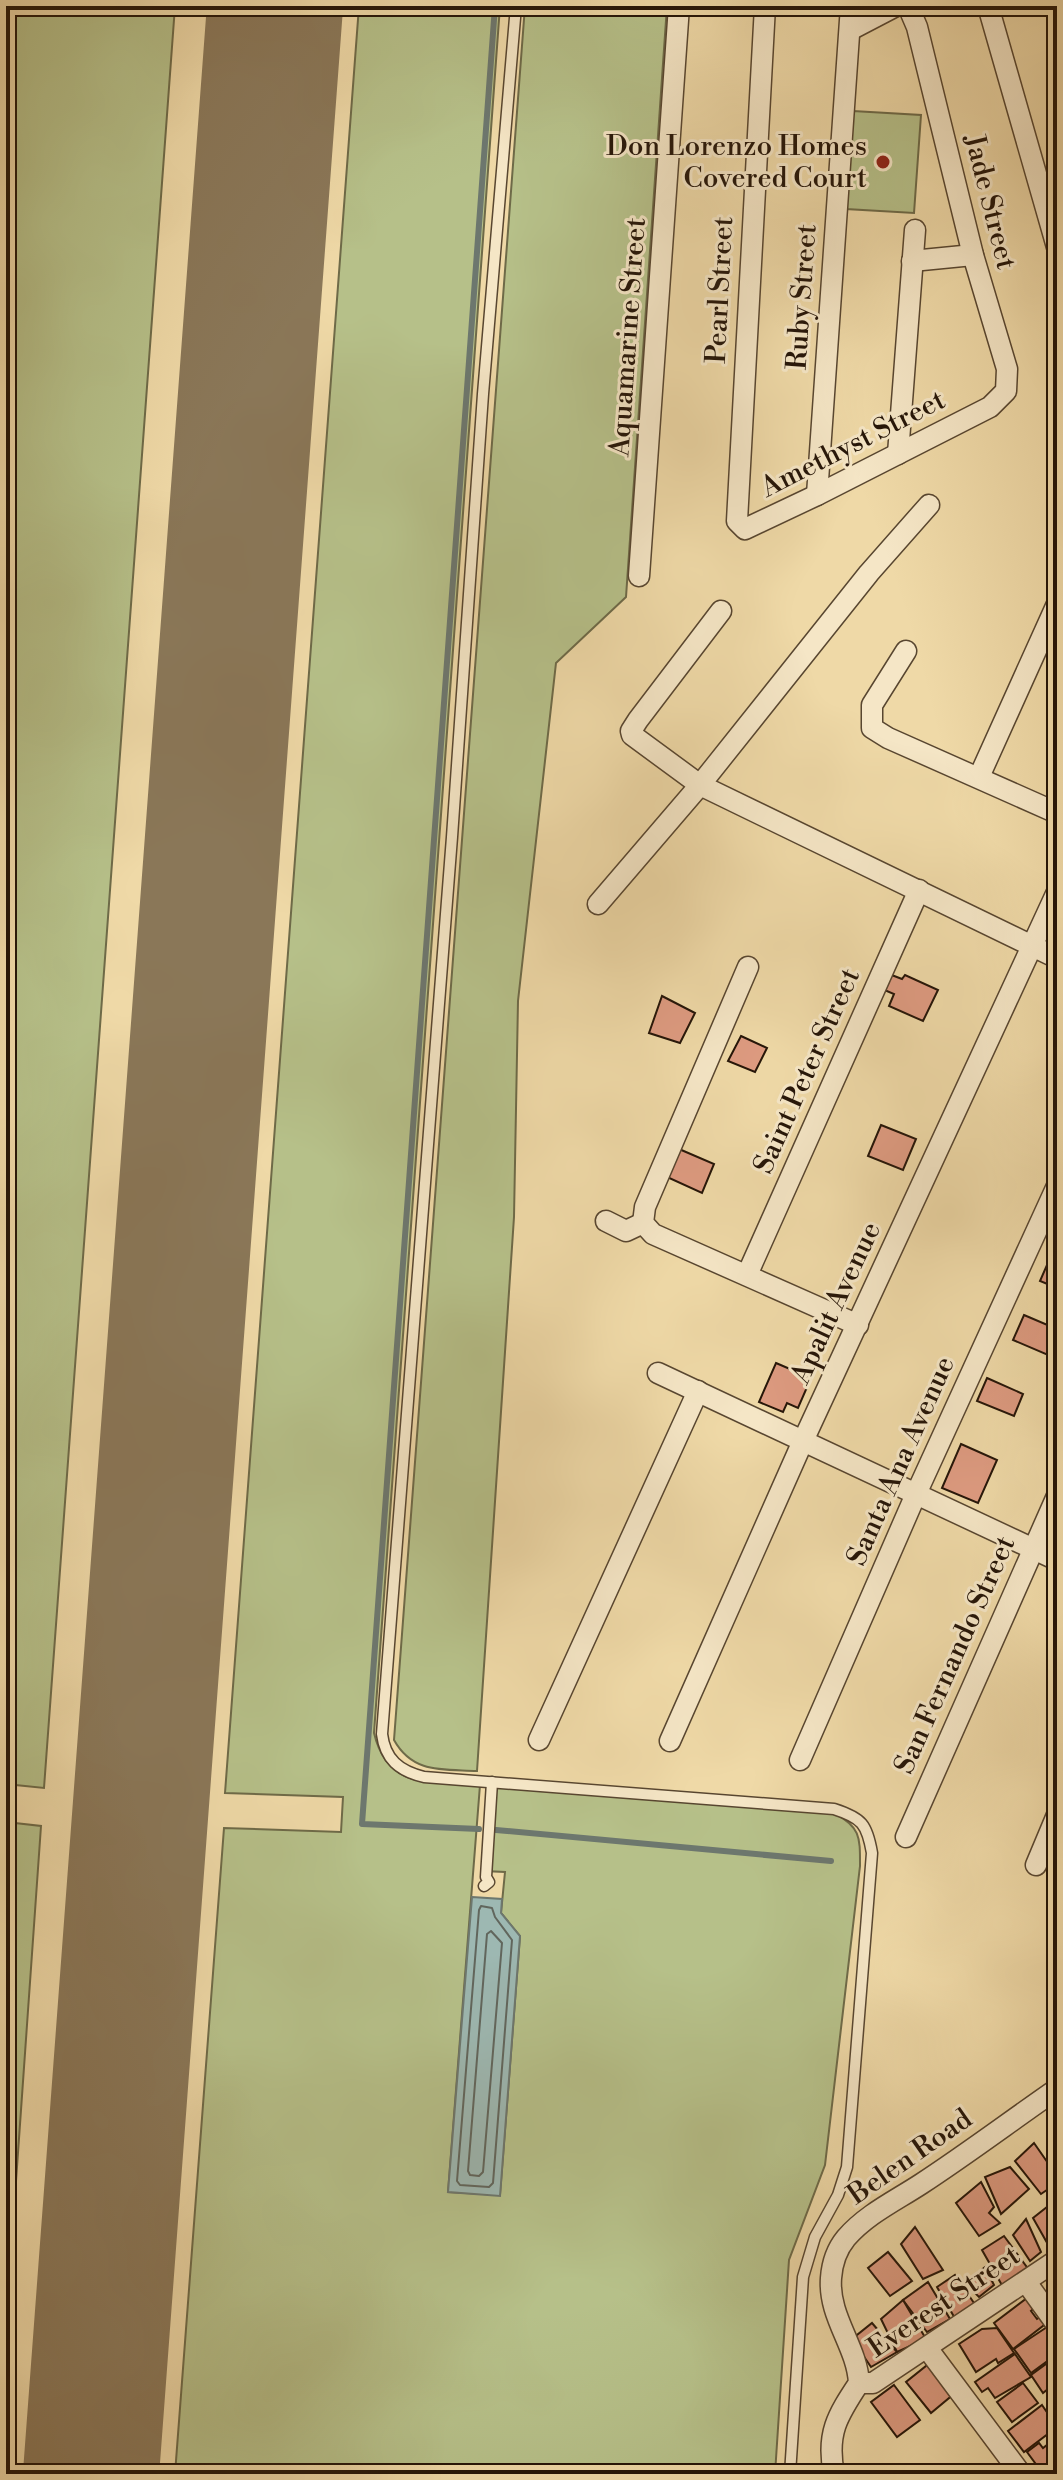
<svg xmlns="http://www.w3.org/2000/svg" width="1063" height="2480" viewBox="0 0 1063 2480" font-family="'Libre Bodoni',serif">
	<rect width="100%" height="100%" fill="#efd9a7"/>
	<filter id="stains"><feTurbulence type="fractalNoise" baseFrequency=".0025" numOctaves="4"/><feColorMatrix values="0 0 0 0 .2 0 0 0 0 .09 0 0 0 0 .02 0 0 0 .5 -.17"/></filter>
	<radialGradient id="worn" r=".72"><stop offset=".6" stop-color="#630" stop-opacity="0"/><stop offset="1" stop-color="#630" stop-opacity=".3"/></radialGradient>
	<g fill="#b6c089" stroke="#6e6a48" stroke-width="2">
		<path d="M6 6H175L44 1788 6 1784Z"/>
		<path d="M359 6H500L374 1733C388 1791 430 1781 480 1785L448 2192 500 2195 520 1936 501 1913 505 1872 484 1871 491 1784 834 1813C861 1827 860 1838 860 1866L825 2165 789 2260 775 2474H175L224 1828 341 1832 343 1797 225 1793Z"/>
		<path d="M525 6H667L626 597 556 663 518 1001 514 1217 477 1771C443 1769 413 1774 394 1740Z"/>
		<path d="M853 111 921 115 914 213 846 209Z"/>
		<path d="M6 1822 41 1826 6 2323Z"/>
	</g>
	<path fill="#9db8b2" stroke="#6d776e" stroke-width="2" d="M472 1897 502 1899 501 1913 520 1936 500 2196 448 2192Z"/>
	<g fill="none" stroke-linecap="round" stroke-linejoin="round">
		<g stroke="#61665d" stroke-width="2">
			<path d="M481 1906 492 1908 495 1917 512 1940 493 2183 489 2187 460 2185 457 2181 479 1910Z"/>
			<path d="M491 1931 502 1943 483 2172 479 2176 470 2175 468 2171 487 1934Z"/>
		</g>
		<g stroke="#6d776e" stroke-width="6">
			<path d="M479 1829 362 1824 495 6"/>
			<path d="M496 1830 831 1861"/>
		</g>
		<path stroke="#8a7758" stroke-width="136" d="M91 2474 275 6"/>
	</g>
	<g fill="#de9b81" stroke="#251508" stroke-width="2">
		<path d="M889 974 902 979 905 975 938 990 923 1021 889 1006 894 994 882 989Z"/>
		<path d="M662 996 695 1013 680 1043 649 1033Z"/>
		<path d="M741 1036 767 1048 755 1072 728 1061Z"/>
		<path d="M881 1125 916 1139 903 1170 868 1156Z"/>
		<path d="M679 1149 714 1164 702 1193 667 1177Z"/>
		<path d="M1054 1249 1057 1251V1288L1040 1281Z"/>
		<path d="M1024 1315 1057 1329 1048 1355 1013 1340Z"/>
		<path d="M776 1363 811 1378 798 1408 787 1403 783 1412 759 1402Z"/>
		<path d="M987 1378 1023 1394 1014 1416 977 1401Z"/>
		<path d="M961 1444 997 1460 978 1503 942 1488Z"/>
		<path d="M1034 2143 1057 2176V2183L1041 2194 1015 2161Z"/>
		<path d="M1010 2167 1029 2189 1001 2214 985 2177Z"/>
		<path d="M981 2182 994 2207 989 2213 1000 2223 979 2236 956 2203Z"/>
		<path d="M1052 2203 1057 2211V2243L1050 2248 1033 2218Z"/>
		<path d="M1026 2219 1041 2252 1030 2261 1013 2235Z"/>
		<path d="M915 2227 943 2270 923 2279 901 2244Z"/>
		<path d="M1004 2236 1029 2270 1003 2287 982 2250Z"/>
		<path d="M888 2252 912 2281 890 2296 868 2268Z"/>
		<path d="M985 2267 994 2285 979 2297 965 2283Z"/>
		<path d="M955 2275 976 2306 957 2322 937 2287Z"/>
		<path d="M928 2282 950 2319 927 2332 903 2300Z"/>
		<path d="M1031 2295 1038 2305 1031 2311 1037 2319 1043 2315 1048 2322 1013 2349 994 2323Z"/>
		<path d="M903 2300 926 2339 897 2352 881 2319Z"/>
		<path d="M872 2323 897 2352 871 2367 852 2339Z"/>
		<path d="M1050 2325 1057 2335V2354L1031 2373 1014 2349Z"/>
		<path d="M997 2328 1014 2353 998 2363 996 2359 976 2372 959 2344 982 2329Z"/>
		<path d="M1015 2354 1031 2377 995 2398 988 2388 982 2392 975 2382Z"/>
		<path d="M1057 2356V2392L1052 2395 1048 2389 1043 2393 1031 2375Z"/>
		<path d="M931 2362 955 2393 931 2413 906 2382Z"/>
		<path d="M1023 2383 1038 2403 1012 2422 997 2402Z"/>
		<path d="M894 2385 920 2420 897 2437 871 2402Z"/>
		<path d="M1042 2405 1057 2427 1024 2452 1008 2431Z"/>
		<path d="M1057 2437V2474H1054L1057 2472 1050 2464 1041 2471 1027 2452 1039 2443 1043 2448Z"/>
	</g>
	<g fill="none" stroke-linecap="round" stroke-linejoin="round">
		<g stroke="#584630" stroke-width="13">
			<g id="lane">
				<path d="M516 6 483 394 452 837 382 1734C385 1759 399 1771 424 1777L834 1809C862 1818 867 1824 872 1853L847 2167 838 2195 815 2237 803 2277 790 2474"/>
				<path d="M484 1886 489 1882 486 1877 492 1782"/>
			</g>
		</g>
		<g stroke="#584630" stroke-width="23">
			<g id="street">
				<path d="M765 6 737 521 745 529 817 495 990 407 1006 391 1007 369 973 255 917 27 908 6"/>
				<path d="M988 6 1057 247"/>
				<path d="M850 30 896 6"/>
				<path d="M912 261 973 255"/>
				<path d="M898 454 915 230"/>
				<path d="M817 495 851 6"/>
				<path d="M639 576 679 6"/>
				<path d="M721 611 638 720 631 731 632 735 700 785 1057 958"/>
				<path d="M906 651 872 705V728L888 738 1057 813"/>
				<path d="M979 777 1057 604"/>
				<path d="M598 904 700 785 869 573 929 505"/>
				<path d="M748 967 645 1207 643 1223 653 1234 858 1325"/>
				<path d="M606 1221 626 1231 643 1223"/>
				<path d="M747 1275 919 890"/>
				<path d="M658 1373 1057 1560"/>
				<path d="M539 1740 698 1391"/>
				<path d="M670 1741 803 1441 1057 892"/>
				<path d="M800 1760 916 1494 1057 1186"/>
				<path d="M906 1837 1057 1496"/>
				<path d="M1036 1865 1057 1815"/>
				<path d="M1026 2282 1057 2325"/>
				<path d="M927 2348 1021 2474"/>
				<path d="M859 2383H873L1057 2260"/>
				<path d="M834 2474C826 2434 837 2416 859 2383 857 2346 828 2317 831 2278 832 2264 837 2249 846 2238 867 2214 895 2201 921 2184 967 2154 1012 2120 1057 2089"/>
			</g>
		</g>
		<use href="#lane" stroke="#f5e6c6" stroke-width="10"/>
		<use href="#street" stroke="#f5e6c6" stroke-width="20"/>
	</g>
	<circle fill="#8f2418" stroke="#f5e6c6" stroke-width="3" cx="883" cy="162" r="8"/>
	<g text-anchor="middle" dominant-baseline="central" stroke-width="6" stroke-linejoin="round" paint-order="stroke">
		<g font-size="28" fill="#251508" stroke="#f5e6c6" text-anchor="end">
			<text x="867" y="146">Don Lorenzo Homes<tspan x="867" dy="32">Covered Court</tspan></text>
		</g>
		<g font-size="28" fill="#251508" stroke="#f5e6c6">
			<text transform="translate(990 202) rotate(76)">Jade Street</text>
			<text transform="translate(720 290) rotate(-87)">Pearl Street</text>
			<text transform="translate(802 297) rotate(-86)">Ruby Street</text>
			<text transform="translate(628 337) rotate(-86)">Aquamarine Street</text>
			<text transform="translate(853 444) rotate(-27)">Amethyst Street</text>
			<text transform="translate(807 1071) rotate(-66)">Saint Peter Street</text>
			<text transform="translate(836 1303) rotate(-65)">Apalit Avenue</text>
			<text transform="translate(901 1461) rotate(-66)">Santa Ana Avenue</text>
			<text transform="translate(955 1655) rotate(-66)">San Fernando Street</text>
			<text transform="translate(910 2157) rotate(-35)">Belen Road</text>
			<text transform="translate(944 2302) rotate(-34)">Everest Street</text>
		</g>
	</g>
	<rect width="1063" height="2480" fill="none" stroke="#efd9a7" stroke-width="32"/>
	<rect x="8" y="8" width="1047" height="2464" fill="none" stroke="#251508" stroke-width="4"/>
	<rect x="16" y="16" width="1031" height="2448" fill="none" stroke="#251508" stroke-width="2"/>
	<rect width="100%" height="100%" filter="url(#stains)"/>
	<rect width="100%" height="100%" fill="url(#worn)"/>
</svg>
